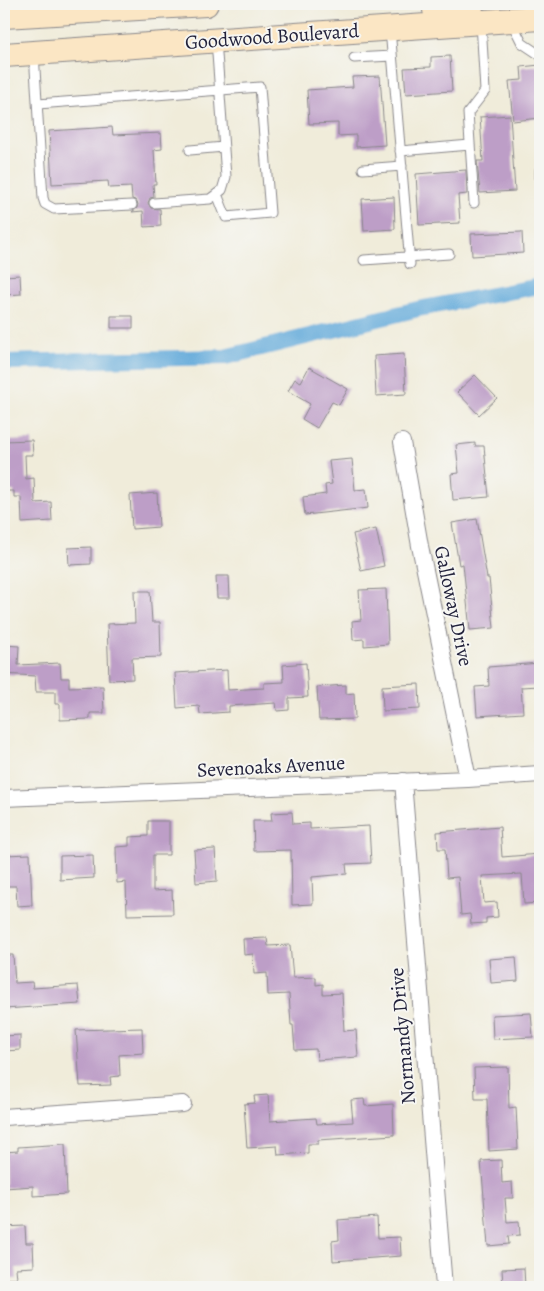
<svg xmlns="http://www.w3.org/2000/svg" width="544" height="1291" viewBox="0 0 544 1291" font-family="Alegreya,serif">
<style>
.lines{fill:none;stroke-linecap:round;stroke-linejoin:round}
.canal{stroke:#63aada;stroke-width:16}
.building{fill:#bd9ec7}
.lane-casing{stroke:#89878a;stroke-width:11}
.street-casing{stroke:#89878a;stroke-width:18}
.secondary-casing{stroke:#89878a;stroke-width:26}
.lane{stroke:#fff;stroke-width:9}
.street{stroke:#fff;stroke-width:16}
.secondary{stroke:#fbe6c4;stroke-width:24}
.labels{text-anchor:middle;stroke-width:4;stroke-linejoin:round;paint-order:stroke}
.street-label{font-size:20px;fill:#22223b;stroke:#f6f6f2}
</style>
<rect width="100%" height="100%" fill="#f6f6f2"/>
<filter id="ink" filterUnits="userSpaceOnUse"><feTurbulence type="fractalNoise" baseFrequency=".02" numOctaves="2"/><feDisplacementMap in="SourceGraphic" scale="10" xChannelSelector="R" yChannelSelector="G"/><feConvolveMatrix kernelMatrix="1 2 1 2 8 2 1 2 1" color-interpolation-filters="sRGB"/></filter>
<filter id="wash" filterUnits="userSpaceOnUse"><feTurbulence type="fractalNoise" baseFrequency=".0096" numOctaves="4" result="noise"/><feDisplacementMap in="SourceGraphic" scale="20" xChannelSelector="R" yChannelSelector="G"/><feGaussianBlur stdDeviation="1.12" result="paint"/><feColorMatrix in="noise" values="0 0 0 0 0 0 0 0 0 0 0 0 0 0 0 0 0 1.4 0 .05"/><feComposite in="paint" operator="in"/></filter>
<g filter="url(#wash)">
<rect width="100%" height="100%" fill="#f0ecda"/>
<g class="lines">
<path class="canal" d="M4 362 225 357 418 309 540 286"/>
</g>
<g id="blocks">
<path class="building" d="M450 56 452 91 406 94 404 68 431 67V57Z
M540 65V118L513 121 509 81 522 80 521 67Z
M380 76 385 145 356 147V135L338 136V123L309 124 307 90 353 87 352 77Z
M510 115 515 191 480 193 477 161H483L480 117Z
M112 127 113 135 161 133 162 149 154 150 156 184H153L154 197 150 198 148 203 151 208 160 209 161 226 144 227 143 211 132 212 137 208 138 204 135 200 132 199 131 187 109 188 108 181 52 184 49 131Z
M466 170 467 194 458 195 460 223 419 225 416 174Z
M394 197 395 229 364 231 362 199Z
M522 232 523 253 472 256 471 234Z
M20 275 21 294 4 295V276Z
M111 316H133V328H111Z
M404 354 406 394 376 396 374 356Z
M309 367 348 389 339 405 332 402 317 428 302 419 310 404 288 391 295 379 301 382Z
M475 375 497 398 479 415 457 392Z
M32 440 33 455H25L26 479 34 478 35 503 51 502 52 521 22 523 21 497H14V491H4V441Z
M475 443V446H484L489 497 453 500 451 474 459 473 456 445Z
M352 459 355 490 366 489 368 508 305 515 303 497 326 494 325 485 332 484 329 461Z
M157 493 159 527 132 529 130 495Z
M477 519 487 578H489L494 628 470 630 463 564 459 565 452 523Z
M376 529 384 566 361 571 353 534Z
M91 547V564L69 565 68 548Z
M216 576H229L230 598H217Z
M386 589 388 644 364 646V639L353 640 352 621 361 620 359 590Z
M134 591H150L152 622H160L161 657 132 658 133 679 109 680 107 624 135 623Z
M4 645 19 646 18 665 60 663 61 678H69V687L103 686 104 713H90V719L60 720V704H55V692H36L35 676 4 674Z
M306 663 308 697 289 698V710L277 711 276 703 229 706V712L200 714 199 706 177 708 175 673 227 670 228 690 264 688V683L284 682 283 665Z
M540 663V686L521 687 523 713 477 716 475 687 489 686 488 667Z
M419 684 420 709 383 711 382 686Z
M346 685V694L354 693 355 719 319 720 317 687Z
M292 812 293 824 310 823V829L369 826 371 863 346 864 347 874 312 877 313 904 292 905 291 850 254 851 253 821H272L271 813Z
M148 821H169V855H153V891L172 890 173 914 127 915 126 882 117 883 116 847 129 846V837L148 836Z
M500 827 502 857 540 854V903L524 904 522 874 482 876 484 903 497 902 498 917 486 918V923L471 924 470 914 461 915 458 877 447 878 445 849H438L437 832Z
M215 849 217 881 196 883 194 850Z
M30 854 32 905 17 906 16 886H4V855Z
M93 855 94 878 60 880V856Z
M267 938 268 946 290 945 293 978 316 977V985L323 984V994L342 993 344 1031 356 1030 358 1057 317 1060 316 1049 295 1050 293 1025H291L289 994 268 995 267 973 254 974 253 954 244 955 243 939Z
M4 955H13L15 983 32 982 33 988 78 985 80 1004 4 1009Z
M516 957 518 981 491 983 489 959Z
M531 1013 533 1037 493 1039 492 1015Z
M142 1028 143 1053 119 1055 120 1076 110 1077 111 1085 80 1086 76 1030Z
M20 1035V1050L4 1051V1036Z
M508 1067 509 1108 516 1107 518 1149 489 1151 487 1099H475L474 1068Z
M268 1095 270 1121 316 1118 317 1124 353 1122 351 1100 364 1099 365 1106 393 1104 394 1135 318 1140V1144H308V1153L278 1155 277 1146 247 1148 244 1104 255 1103 254 1096Z
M65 1144 67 1194 33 1196V1186L5 1188 4 1152 18 1151V1147Z
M501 1160 502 1183 512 1182 513 1198H505L507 1222 519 1221 520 1235 508 1236 509 1244 488 1246 481 1161Z
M377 1217 378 1238 400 1237 401 1256 333 1261 332 1241 339 1240 338 1220Z
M25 1226 26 1243H33L34 1267 16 1268 17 1279H4V1227Z
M524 1268 525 1287H503L502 1269Z"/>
</g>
</g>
<g filter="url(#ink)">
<use href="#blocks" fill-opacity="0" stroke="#89878a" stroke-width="1"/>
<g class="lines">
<g class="lane-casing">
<path id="lane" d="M512 23 522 43 540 55
M390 29 410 264
M34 53 43 198 45 204 54 209 132 205
M354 58 392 56
M38 104 260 87 270 213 226 217 217 194
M190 150 224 147
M400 151 470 145
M363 169 402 166
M540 170V181
M154 203 210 199 222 190 226 177 216 40
M474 203 468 113 485 91 481 22
M364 260 449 254"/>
</g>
<g class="street-casing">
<path id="street" d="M402 442 420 546 468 779
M403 781 444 1287
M4 798 468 779 540 774
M4 1117 183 1104"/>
</g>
<g class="secondary-casing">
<path id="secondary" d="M435 10 471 6 472 4
M4 16 206 4
M4 55 540 18"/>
</g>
<use href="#lane" class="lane"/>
<use href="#street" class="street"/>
<use href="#secondary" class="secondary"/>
</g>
</g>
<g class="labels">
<g class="street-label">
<text transform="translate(272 36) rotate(-4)" y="7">Goodwood Boulevard</text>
<text transform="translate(454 606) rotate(78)" y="7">Galloway Drive</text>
<text transform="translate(271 766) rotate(-3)" y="7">Sevenoaks Avenue</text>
<text transform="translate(402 1036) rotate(-95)" y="7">Normandy Drive</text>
</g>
</g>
<rect width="544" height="1291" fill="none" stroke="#f6f6f2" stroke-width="20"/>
</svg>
